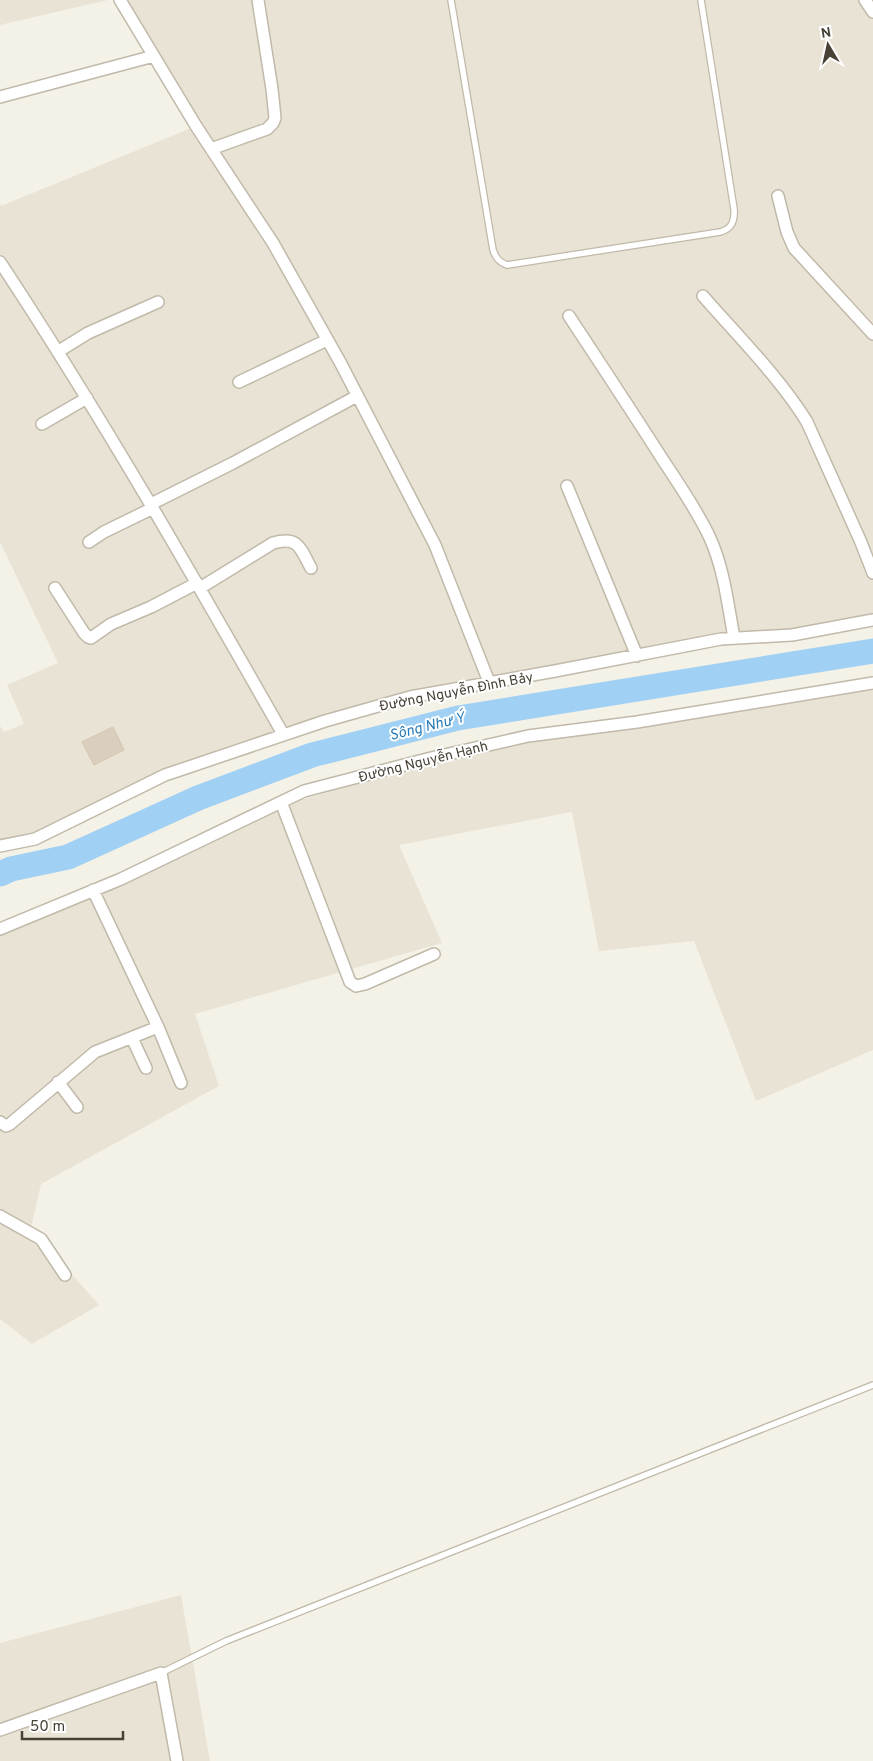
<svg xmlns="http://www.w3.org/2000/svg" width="873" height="1761" viewBox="0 0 873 1761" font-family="Overpass,sans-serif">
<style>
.residential{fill:#e9e3d5}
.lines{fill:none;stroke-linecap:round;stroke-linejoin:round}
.river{stroke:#a0d1f4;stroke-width:25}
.building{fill:#dacfbf;stroke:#d2c5af}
.service-casing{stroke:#c1b9a9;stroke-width:8}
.minor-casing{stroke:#c1b9a9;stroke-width:14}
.service{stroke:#fff;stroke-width:5.5}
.minor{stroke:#fff;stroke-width:11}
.labels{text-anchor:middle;stroke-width:4;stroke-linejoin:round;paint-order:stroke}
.street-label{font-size:14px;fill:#484136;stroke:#fff}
.water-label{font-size:15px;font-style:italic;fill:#287bba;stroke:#fff}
</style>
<rect width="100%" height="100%" fill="#f4f1e7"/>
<path class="residential" d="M0 0H108L0 25Z
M120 0H873V620L721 639 410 697 249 745 70 822 0 846V726L4 732 24 724 7 685 58 663 0 542V204L1 206 196 126Z
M873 686V1050L756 1101 694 941 599 951 572 812 399 845 442 943 195 1014 219 1086 41 1184 31 1228 99 1305 32 1344 0 1319V933L97 896 287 804 479 749 647 714Z
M181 1595 210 1761H0V1643Z"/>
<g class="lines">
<path class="river" d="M0 874 11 869 68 857 198 798 312 755 458 718 873 651"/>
</g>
<path class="building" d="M113 727 124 750 94 765 82 742Z"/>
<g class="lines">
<g class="service-casing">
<path id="service" d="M451 0 493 250C496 258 499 262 507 265L720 232C732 229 735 221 734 209L701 0
M161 1673 226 1641 873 1385"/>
</g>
<g class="minor-casing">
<path id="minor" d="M120 0 196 126 273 243 340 362 435 545 489 682
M865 0 873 12
M0 97 154 56
M211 149 267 129 273 123 275 118 272 89 258 0
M778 196 787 232 794 248 873 334
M0 262C101 415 192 574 283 734
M703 296C737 335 780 378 807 422L860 540 873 573
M569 316C600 363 631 410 661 457 678 483 697 510 710 538 724 569 728 605 734 638
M59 351 88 333 158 302
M239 382 327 340
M42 424 87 398
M567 486 637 656
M151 504 233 463 357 396
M89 542 104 532 153 508
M55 588 84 633 88 637 91 638 111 624 151 607 197 583
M200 588 273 543C299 536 300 548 311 568
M281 802 350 982 356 986 365 984 434 954
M0 846 35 839 165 775 325 721 410 697 555 671 721 639 792 635 873 620
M0 929 121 879 304 791 431 758 528 736 637 722 873 683
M158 1027 181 1083
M132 1038 146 1068
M58 1082 77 1107
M0 1122 6 1126 10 1124 95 1052 158 1027 93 890
M0 1216 41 1239 65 1275
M0 1730 161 1673 177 1761"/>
</g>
<use href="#service" class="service"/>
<use href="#minor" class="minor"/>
</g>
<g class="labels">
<g class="street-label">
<text transform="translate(456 691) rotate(-11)" y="5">Đường Nguyễn Đình Bảy</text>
<text transform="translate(423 761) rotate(-14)" y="5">Đường Nguyễn Hạnh</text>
</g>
<g class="water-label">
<text transform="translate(427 726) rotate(-14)" y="5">Sông Như Ý</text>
</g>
</g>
<g transform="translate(828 45) rotate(351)" stroke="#ffffff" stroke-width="4" paint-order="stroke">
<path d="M0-4L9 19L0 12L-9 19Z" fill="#484136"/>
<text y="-8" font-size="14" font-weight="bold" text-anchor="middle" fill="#484136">N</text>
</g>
<path d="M22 1731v8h101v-8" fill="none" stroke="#484136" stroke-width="2.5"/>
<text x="30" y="1731" font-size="15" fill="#484136" stroke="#ffffff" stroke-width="4" paint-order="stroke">50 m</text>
</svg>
